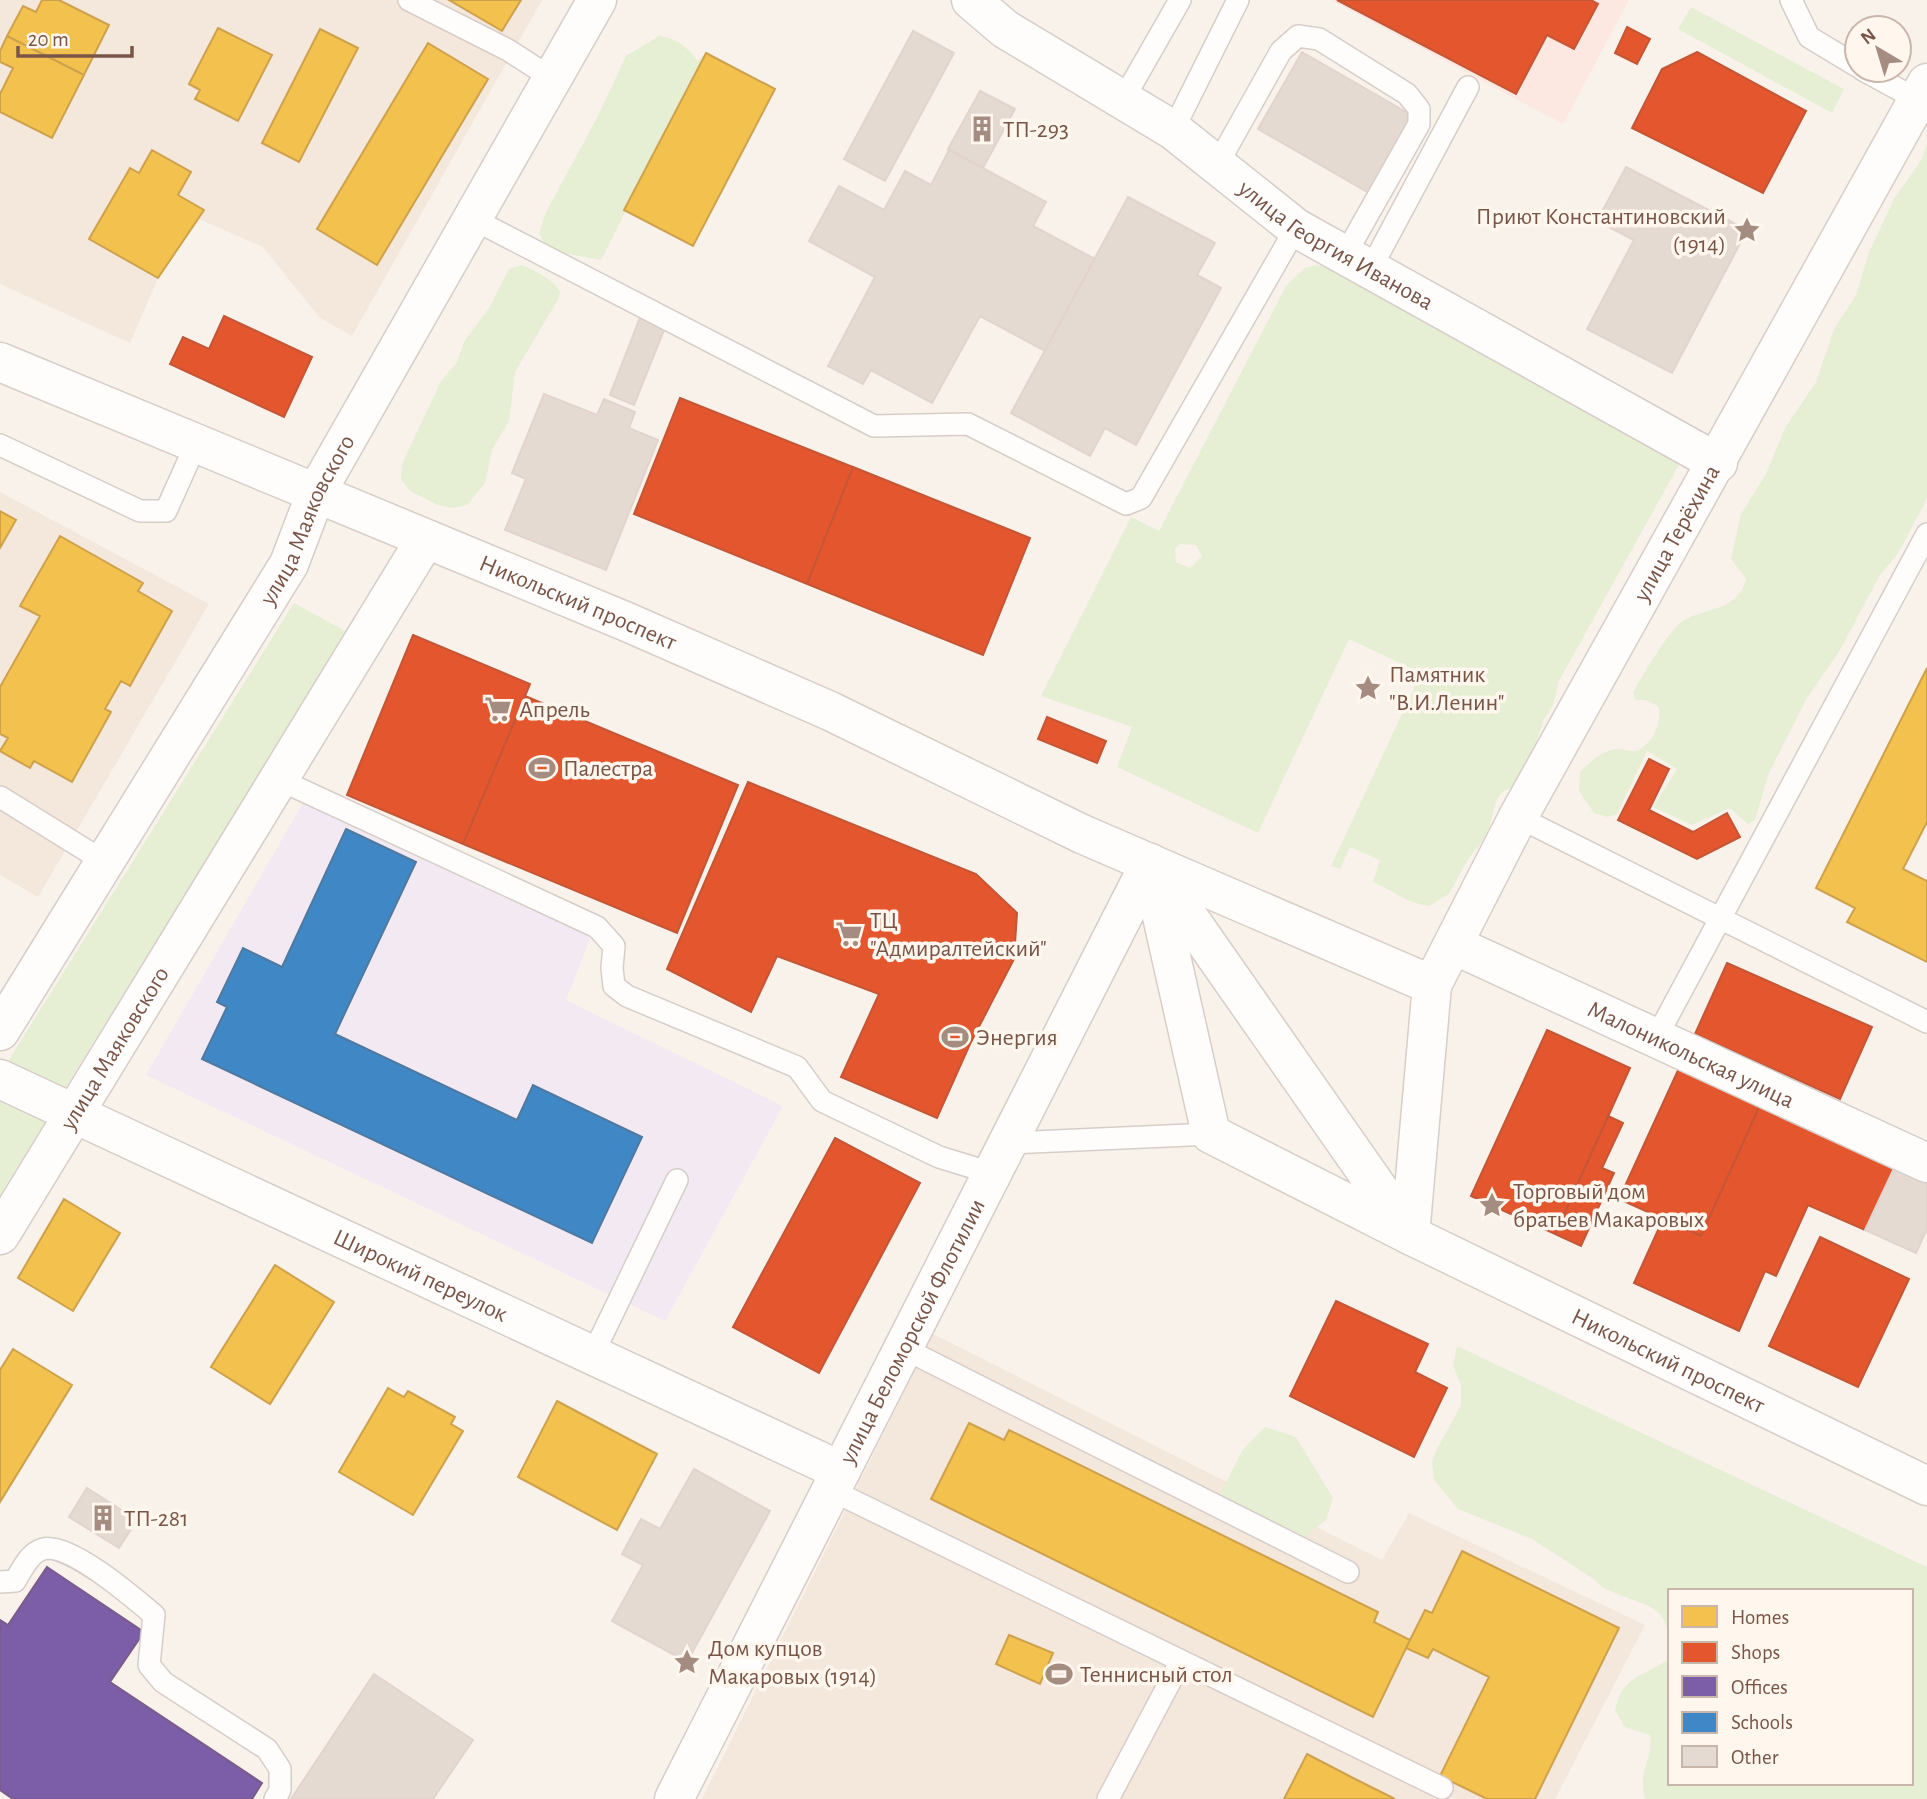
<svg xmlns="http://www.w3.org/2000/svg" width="1927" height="1799" viewBox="0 0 1927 1799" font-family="'Alegreya Sans',sans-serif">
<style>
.residential{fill:#f4e7db}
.commercial{fill:#fce8e1}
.education{fill:#f3e9f3}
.green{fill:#e6efd4;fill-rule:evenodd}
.homes{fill:#f2c14e;stroke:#cea14c;stroke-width:2}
.shops{fill:#e4572e;stroke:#c45636;stroke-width:2}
.offices{fill:#7b5ea7;stroke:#7a5b8a;stroke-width:2}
.schools{fill:#3f88c5;stroke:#5079a0;stroke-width:2}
.building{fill:#e5dad2;stroke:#e2d4cd;stroke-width:2}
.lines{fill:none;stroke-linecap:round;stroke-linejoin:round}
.lane-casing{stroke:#d7cdc8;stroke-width:24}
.street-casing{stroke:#d7cdc8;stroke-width:41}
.secondary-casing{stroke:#d8cdc7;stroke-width:41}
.lane{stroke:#fefdfc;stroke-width:21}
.street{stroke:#fefdfc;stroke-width:38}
.secondary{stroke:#fefdfc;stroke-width:38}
.labels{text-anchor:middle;stroke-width:7;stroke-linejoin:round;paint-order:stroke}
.poi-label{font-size:24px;fill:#795548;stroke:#fff6ed;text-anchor:start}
.street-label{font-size:24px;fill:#795548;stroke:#fff6ed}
</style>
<rect width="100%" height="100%" fill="#f8f2eb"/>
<path class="residential" d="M0 0H542L352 336 320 318 263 247 199 219 158 278 130 343 0 284Z
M0 492 209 604 38 897 0 875Z
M933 1334 1382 1560 1409 1513 1645 1625 1555 1799H702Z"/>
<path class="commercial" d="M1331 0H1629L1563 124Z"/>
<path class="education" d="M303 803 591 936 566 1000 783 1106 665 1321 146 1075Z"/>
<path class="green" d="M1691 7 1844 89 1832 113 1678 29Z
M659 36C674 37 690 48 697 61L706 53 601 260 553 251 547 247 539 234 546 212 598 116 626 56Z
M1927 144V497L1924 505 1897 555 1880 575 1840 650 1807 698 1769 773 1755 820 1748 824 1730 808 1692 825 1653 807 1677 769 1647 751 1617 814 1608 817 1594 813 1579 791 1580 772C1590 762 1604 749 1618 749 1623 749 1630 752 1635 751 1651 748 1664 719 1658 706L1645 700H1636L1633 693C1641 677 1664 640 1676 627 1695 606 1737 616 1746 579L1731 559 1741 514 1766 474 1785 428 1816 382 1834 329 1856 295 1869 252 1894 199 1922 159Z
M522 265C537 272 550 277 560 291L559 298 515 372 509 421 492 450 485 483 467 505 453 508 438 505 410 491 401 479 402 464 441 381 457 362 465 340 489 308 509 269Z
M1316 265 1328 267 1680 463 1559 681 1553 705 1544 719 1530 761 1515 785 1502 792 1496 801 1487 836 1468 859 1449 894 1429 906C1403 902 1395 891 1373 882L1380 860 1350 847 1340 869 1331 866 1421 673 1349 639 1258 833 1117 767 1132 727 1041 696 1131 517 1159 531 1286 286 1305 268ZM1180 544 1196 545 1202 556 1190 568 1176 562 1175 549Z
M294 603 347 632 64 1090 7 1063Z
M0 1096 47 1119 0 1195Z
M1457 1346 1927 1567V1799H1645C1637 1767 1654 1761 1650 1735L1625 1727 1615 1710C1623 1673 1644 1678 1668 1659L1670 1649V1783H1911V1591H1670V1648C1668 1602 1647 1608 1613 1592 1605 1588 1601 1588 1595 1580L1532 1539 1458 1509 1434 1480 1432 1462 1436 1451 1461 1405V1385L1453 1366Z
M1265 1427 1296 1437 1333 1498 1326 1520 1303 1538 1220 1495 1242 1451Z"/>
<path class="homes" d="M42 0H59L109 25 84 75 7 36 23 6 36 12Z
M449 0H521L502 31Z
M218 28 272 55 238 121 195 99 200 90 189 84Z
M320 29 358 48 299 162 262 143Z
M7 36 84 75 52 138 0 112V94L13 68 0 62V51Z
M428 43 488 79 377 265 317 229Z
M706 53 775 89 693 246 624 210Z
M152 150 191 172 178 195 204 210 158 278 89 239 130 168 139 173Z
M0 511 16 520 0 548Z
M60 536 143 583 138 591 172 611 130 686 121 681 105 709 111 712 72 782 34 761 30 768 0 751 8 738 0 734V687L40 616 20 606Z
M1927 668V822L1903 869 1927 881V962L1847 922 1855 908 1816 888Z
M64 1199 120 1233 73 1311 18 1278Z
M275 1265 334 1302 270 1404 211 1367Z
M13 1349 72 1385 0 1502V1370Z
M388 1388 404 1397 408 1391 455 1417 451 1424 463 1431 413 1515 339 1472Z
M557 1401 657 1454 617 1530 518 1477Z
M969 1423 1004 1440 1009 1430 1378 1612 1374 1622 1410 1640 1373 1717 931 1499Z
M1462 1551 1619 1628 1535 1799H1487L1440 1776 1489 1677 1433 1649 1428 1658 1406 1648 1425 1610 1432 1613Z
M1009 1635 1053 1653 1040 1684 996 1664Z
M1307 1754 1355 1779 1395 1799H1284Z"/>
<path class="shops" d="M1337 0H1591L1598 4 1574 49 1547 35 1516 94Z
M1627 27 1650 39 1637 64 1615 53Z
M1697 52 1806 111 1763 193 1632 128 1662 69Z
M224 316 312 357 284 417 170 364 183 337 209 349Z
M680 398 853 467 807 584 634 514Z
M853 467 1030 538 983 655 807 584Z
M413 635 530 684 463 844 347 795Z
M525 696 738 785 677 933 463 844Z
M1047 717 1106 741 1097 763 1038 739Z
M1649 759 1669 769 1649 810 1693 832 1727 813 1740 837 1697 859 1618 820Z
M748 782 976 874 1017 913 1014 959 970 1044 937 1118 841 1077 879 994 777 956 751 1012 667 969Z
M1727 963 1872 1027 1840 1099 1695 1034Z
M1547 1030 1630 1068 1555 1234 1471 1196Z
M1679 1068 1760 1105 1701 1236 1619 1199Z
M1760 1105 1895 1166 1865 1230 1808 1205 1776 1276 1765 1271 1739 1331 1634 1283 1663 1219 1701 1236Z
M1608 1116 1623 1123 1602 1168 1614 1173 1581 1246 1555 1234Z
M835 1138 920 1183 819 1373 733 1327Z
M1820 1237 1909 1279 1858 1387 1769 1346Z
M1336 1301 1428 1344 1415 1372 1447 1388 1414 1457 1290 1396Z"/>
<path class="offices" d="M47 1567 144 1632 110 1682 262 1783 252 1799H13L0 1790V1620L8 1625Z"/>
<path class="schools" d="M346 829 416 862 335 1034 517 1120 533 1085 642 1137 592 1243 202 1059 227 1007 217 1002 243 948 282 967Z"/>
<path class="building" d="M913 31 954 53 885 181 844 159Z
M1302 52 1413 116 1369 193 1258 129Z
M980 91 1015 109 983 168 948 149Z
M949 150 1046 202 1033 226 1095 259 1045 351 980 316 932 403 871 370 863 384 828 366 875 277 809 241 839 186 884 210 905 171 931 185Z
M1626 167 1747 230 1672 373 1587 329 1634 240 1597 221Z
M1128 197 1215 243 1197 275 1221 288 1136 445 1105 428 1090 456 1011 413Z
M641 315 666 325 634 405 610 395Z
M544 394 597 415 604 399 635 412 629 428 658 440 606 570 505 530 526 479 512 473Z
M1895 1166 1927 1180V1229L1916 1253 1865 1230Z
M694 1469 770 1511 687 1662 612 1621 643 1565 622 1554 641 1519 660 1529Z
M87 1488 137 1520 119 1548 69 1517Z
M374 1674 473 1740 433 1799H291Z"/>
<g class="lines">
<g class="lane-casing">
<path id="lane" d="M409 0 508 50 553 79
M1791 0 1809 37 1857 66
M1863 70 1918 100
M1124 98 1180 0
M1173 130 1238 0
M1217 165 1281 51 1298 36 1319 39 1407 94 1419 109V124L1345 255
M471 218 874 426 968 424 1126 504 1141 498 1296 228
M1370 270 1468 87
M0 445 140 511H166L196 444
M278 779 597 927 614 946 612 968 614 986 627 996 797 1067 822 1101 939 1157 991 1173
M0 797 105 862
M1518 817 1927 1022
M1656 1038 1927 534
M1008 1143 1211 1134
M903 1348 1348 1572
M593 1354 677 1180
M831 1490 1442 1788
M0 1582 15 1581C22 1570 29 1553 43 1549 69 1542 134 1598 154 1615L149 1665 163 1682 267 1749 280 1769V1790L275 1799
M1108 1799 1181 1661"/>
</g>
<g class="street-casing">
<g id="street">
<path id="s1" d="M971 0 1005 29 1173 130 1296 228 1718 463"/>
<path id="s2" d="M1454 945 1927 1163"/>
<path id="s3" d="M0 1031 289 564 316 493 597 0"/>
<path id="s4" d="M0 1079 841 1471"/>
<path id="s5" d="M0 1235 425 540"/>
<path id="s6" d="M674 1799 1150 863"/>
</g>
</g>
<g class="secondary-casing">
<g id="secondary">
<path id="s7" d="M0 362 627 622 830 711 1082 834 1432 985 1410 1235"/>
<path id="s8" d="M1150 863 1211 1134 1410 1235 1927 1486"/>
<path d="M1161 878 1407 1230"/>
<path id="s9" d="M1432 985 1518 817 1927 83"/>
</g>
</g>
<use href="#lane" class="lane"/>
<use href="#street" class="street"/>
<use href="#secondary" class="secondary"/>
</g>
<defs>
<g id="building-bare" transform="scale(2.1)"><path d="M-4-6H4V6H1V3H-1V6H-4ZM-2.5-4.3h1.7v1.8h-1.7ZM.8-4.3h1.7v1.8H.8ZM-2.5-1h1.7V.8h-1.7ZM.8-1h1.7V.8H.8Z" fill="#a58c81" stroke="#fff6ed" stroke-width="2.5" paint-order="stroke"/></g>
<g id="sight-bare" transform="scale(2.1)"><path d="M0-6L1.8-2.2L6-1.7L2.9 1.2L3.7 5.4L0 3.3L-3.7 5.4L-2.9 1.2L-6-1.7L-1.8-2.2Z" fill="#a58c81" stroke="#fff6ed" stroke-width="2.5" paint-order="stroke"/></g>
<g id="supermarket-bare" transform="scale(2.1)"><path d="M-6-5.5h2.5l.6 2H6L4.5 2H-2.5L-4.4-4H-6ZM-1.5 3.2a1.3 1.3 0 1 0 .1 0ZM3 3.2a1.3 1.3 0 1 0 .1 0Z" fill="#a58c81" stroke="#fff6ed" stroke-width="2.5" paint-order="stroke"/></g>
<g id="stadium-bare" transform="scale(2.1)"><path d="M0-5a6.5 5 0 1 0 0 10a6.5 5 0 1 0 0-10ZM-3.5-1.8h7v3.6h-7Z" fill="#a58c81" stroke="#fff6ed" stroke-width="2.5" paint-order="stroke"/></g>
</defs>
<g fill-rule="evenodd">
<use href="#building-bare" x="982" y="129"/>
<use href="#sight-bare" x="1747" y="230"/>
<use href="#sight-bare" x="1368" y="688"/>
<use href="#supermarket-bare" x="498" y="709"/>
<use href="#stadium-bare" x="542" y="768"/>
<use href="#supermarket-bare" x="849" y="934"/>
<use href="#stadium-bare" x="955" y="1037"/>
<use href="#sight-bare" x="1492" y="1205"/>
<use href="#building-bare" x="103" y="1518"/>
<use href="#sight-bare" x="687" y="1662"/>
<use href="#stadium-bare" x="1059" y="1674"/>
</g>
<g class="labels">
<g class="poi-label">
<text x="1003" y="137">ТП-293</text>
<text x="1726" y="224" text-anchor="end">Приют Константиновский<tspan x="1726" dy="28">(1914)</tspan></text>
<text x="1389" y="682">Памятник<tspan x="1389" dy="28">"В.И.Ленин"</tspan></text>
<text x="519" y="717">Апрель</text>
<text x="563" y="776">Палестра</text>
<text x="870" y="928">ТЦ<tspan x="870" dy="28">"Адмиралтейский"</tspan></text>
<text x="976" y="1045">Энергия</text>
<text x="1513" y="1199">Торговый дом<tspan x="1513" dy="28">братьев Макаровых</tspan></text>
<text x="124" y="1526">ТП-281</text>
<text x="708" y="1656">Дом купцов<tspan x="708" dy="28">Макаровых (1914)</tspan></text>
<text x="1080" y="1682">Теннисный стол</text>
</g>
<g class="street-label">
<text dy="8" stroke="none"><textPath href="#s1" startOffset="441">улица Георгия Иванова</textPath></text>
<text dy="8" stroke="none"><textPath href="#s3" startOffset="597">улица Маяковского</textPath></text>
<text dy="8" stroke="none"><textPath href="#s9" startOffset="514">улица Терёхина</textPath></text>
<text dy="8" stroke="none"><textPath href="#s7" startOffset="626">Никольский проспект</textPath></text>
<text dy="8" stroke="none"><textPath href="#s5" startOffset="219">улица Маяковского</textPath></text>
<text dy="8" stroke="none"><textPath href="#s2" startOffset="261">Малоникольская улица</textPath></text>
<text dy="8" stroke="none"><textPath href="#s4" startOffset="464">Широкий переулок</textPath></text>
<text dy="8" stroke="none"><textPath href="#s6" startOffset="525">улица Беломорской Флотилии</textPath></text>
<text dy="8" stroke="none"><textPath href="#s8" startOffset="788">Никольский проспект</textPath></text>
</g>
</g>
<rect x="1668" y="1589" width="245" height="196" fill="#fff6ed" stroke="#c9b6ab" stroke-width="2"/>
<rect x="1682" y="1606" width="35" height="21" fill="#f2c14e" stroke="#c9b6ab" stroke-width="2"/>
<text x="1731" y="1624" font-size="21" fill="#795548">Homes</text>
<rect x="1682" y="1642" width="35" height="21" fill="#e4572e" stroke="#c9b6ab" stroke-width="2"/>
<text x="1731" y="1659" font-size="21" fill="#795548">Shops</text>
<rect x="1682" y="1676" width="35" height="21" fill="#7b5ea7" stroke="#c9b6ab" stroke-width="2"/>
<text x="1731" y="1694" font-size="21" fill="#795548">Offices</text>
<rect x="1682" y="1712" width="35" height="21" fill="#3f88c5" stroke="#c9b6ab" stroke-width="2"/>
<text x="1731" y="1729" font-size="21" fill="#795548">Schools</text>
<rect x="1682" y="1746" width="35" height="21" fill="#e5dad2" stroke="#c9b6ab" stroke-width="2"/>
<text x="1731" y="1764" font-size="21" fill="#795548">Other</text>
<g transform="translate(1878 49) rotate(322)"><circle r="33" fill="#fff6ed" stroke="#c9b6ab" stroke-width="2"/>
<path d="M0-5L12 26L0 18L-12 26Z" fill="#a58c81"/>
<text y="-10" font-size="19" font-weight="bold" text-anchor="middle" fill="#795548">N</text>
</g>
<path d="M18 46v10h114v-10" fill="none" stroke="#795548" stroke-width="3.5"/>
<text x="28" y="46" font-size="21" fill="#795548" stroke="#fff6ed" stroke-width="5" paint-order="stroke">20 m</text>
</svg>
